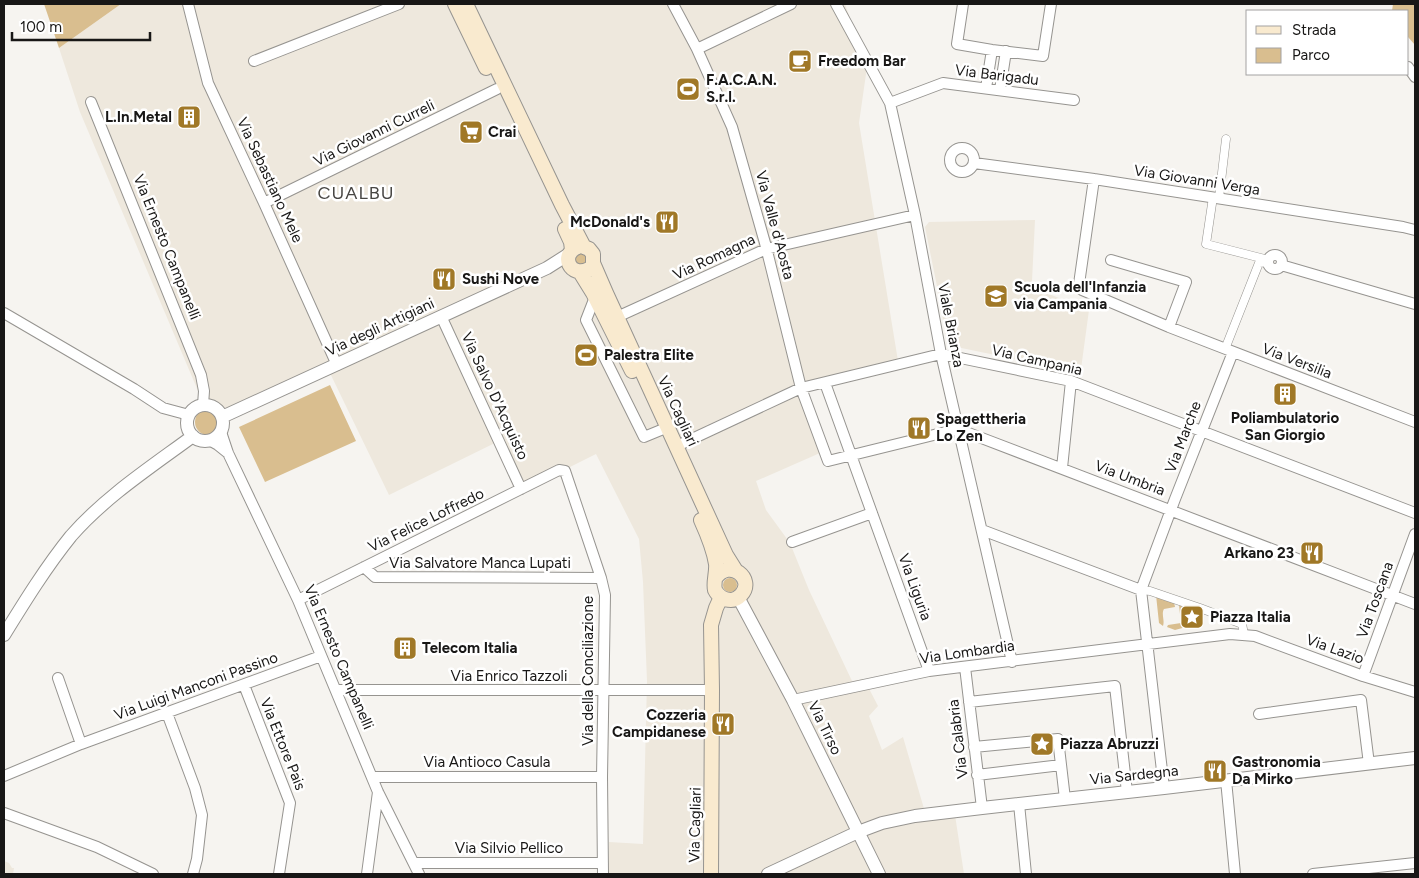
<svg xmlns="http://www.w3.org/2000/svg" width="1419" height="878" viewBox="0 0 1419 878" font-family="Figtree,sans-serif">
<style>
.built{fill:#eee8dd}
.green{fill:#d9be8f}
.lines{fill:none;stroke-linecap:round;stroke-linejoin:round}
.pedestrian-casing{stroke:#969490;stroke-width:9}
.minor-casing{stroke:#969490;stroke-width:12}
.tertiary-casing{stroke:#969490;stroke-width:14}
.secondary-casing{stroke:#969490;stroke-width:16}
.pedestrian{stroke:#fff;stroke-width:8}
.minor{stroke:#fff;stroke-width:10}
.tertiary{stroke:#fff;stroke-width:12}
.secondary{stroke:#f9eacf;stroke-width:14}
.labels{text-anchor:middle;stroke-width:5;stroke-linejoin:round;paint-order:stroke}
.poi-label{font-size:15px;font-weight:bold;fill:#181716;stroke:#fff;text-anchor:start}
.street-label{font-size:15px;fill:#181716;stroke:#fff}
.quarter-label{font-size:18px;letter-spacing:1px;fill:#484643;stroke:#fff}
</style>
<rect width="100%" height="100%" fill="#f6f4f0"/>
<path class="built" d="M121 4H845L867 67 859 123 899 367 802 388 820 453 756 481 766 510 790 543 809 590 852 681 864 679 878 706 869 716 882 750 903 737 925 812 955 815 964 874H609V842L643 844 647 681 643 582 639 539 596 454 522 491 499 441 389 495 328 369 212 424 80 112 59 48Z
M1035 220 1032 281 1034 286 1039 290 1089 310 1081 369 1078 372 947 345 940 301 925 227 929 222Z
M4 861 9 863 12 868H14L13 874H4Z"/>
<path class="green" d="M44 4H121L59 48Z
M1393 4H1415V45L1408 37V11H1392Z
M583 250 590 262 576 267 573 255Z
M330 385 356 441 265 482 239 427Z
M195 422a13 13 0 1 1 26 0a13 13 0 1 1-26 0Z
M723 585a7 7 0 1 1 14 0a7 7 0 1 1-14 0Z
M1156 595 1174 602 1175 607 1164 609C1161 614 1165 620 1163 626L1159 623Z
M1179 605 1192 610 1186 627 1175 630 1167 627 1168 625 1181 623Z"/>
<g class="lines">
<g class="pedestrian-casing">
<path id="pedestrian" d="M1213 197 1206 244 1269 260
M1219 198 1226 139
M1225 349 1259 263 1269 262
M1141 590 1150 591 1200 608 1242 624 1244 634"/>
</g>
<g class="minor-casing">
<path id="minor" d="M188 4 208 83 264 203 337 365
M673 4 697 49 732 127 765 243 801 388 828 461 958 429 1415 604
M836 4 890 103 915 215 941 354 1012 662
M963 4 957 44 992 50 1043 56 1051 4
M697 49 791 4
M254 61 399 4
M1408 67 1415 77
M986 88 992 50
M1000 90 1006 51
M91 102 201 375 204 391 203 405
M890 103 943 83 1074 100
M950 160a12 12 0 1 1 24 0a12 12 0 1 1-24 0Z
M974 163 1094 179 1403 227 1415 230
M1094 179 1079 284 1082 290 1169 327 1415 422
M264 203 497 89
M1268 262a7 7 0 1 1 14 0a7 7 0 1 1-14 0Z
M1111 260 1186 282 1169 327
M1281 265 1415 304
M595 297 586 320 644 437 661 430
M4 313 134 389 163 408 189 415
M441 316 521 489
M617 317 766 249 915 215
M825 383 929 671
M221 432 228 453 298 600 378 792 419 874
M209 440 218 445 228 453
M677 446 801 388 941 354 1071 381 1415 513
M1062 468 1071 381
M982 530 1141 590
M792 542 872 513
M364 567 375 577 601 578
M298 600 559 470 565 471 601 578 605 595 602 777 603 874
M965 667 982 808
M1363 676 1415 534
M58 678 81 744
M244 685 290 803 279 874
M336 690H712
M793 700 929 671 1230 634 1255 636 1363 676 1415 692
M969 702 1115 686 1127 792
M167 713 195 788 202 815 197 859 193 874
M1259 714 1361 700 1369 764
M974 747 1058 739 1065 799
M977 775 1061 765
M4 776 81 744 321 656
M372 777H602
M1226 780 1235 874
M1164 788 1141 590 1175 499 1233 352
M1019 804 1026 874
M4 813 97 847 153 874
M414 863H603
M367 874 378 792
M1313 874 1415 863"/>
</g>
<g class="tertiary-casing">
<path id="tertiary" d="M187 423a18 18 0 1 1 36 0a18 18 0 1 1-36 0Z
M222 417 547 268 569 254
M738 597 793 700 879 874
M4 635C25 601 46 567 71 536 105 497 151 467 193 436
M768 874 858 832 882 823 915 816 982 808 1164 788 1415 758"/>
</g>
<g class="secondary-casing">
<path id="secondary" d="M455 4 486 68
M466 4 562 205 584 247 589 249 593 254V263L606 293 726 555 736 571
M565 229 571 242 572 250
M578 247C559 254 570 279 589 269
M580 272 593 293 632 371
M701 520C706 531 714 551 716 564 717 572 713 583 715 590 718 596 724 600 731 600 735 600 738 598 741 595 756 579 729 557 715 579
M711 874 712 690 711 625 716 608 721 597"/>
</g>
<use href="#pedestrian" class="pedestrian"/>
<use href="#minor" class="minor"/>
<use href="#tertiary" class="tertiary"/>
<use href="#secondary" class="secondary"/>
</g>
<defs>
<g id="cafe-square" transform="scale(1.25)"><rect x="-9" y="-9" width="18" height="18" rx="4" fill="#a07827" stroke="#fff"/><path d="M-5.5-4.5H6V0H3Q3 3.5 0 3.5H-2.5Q-5.5 3.5-5.5 0ZM3-3.2v2h1.7v-2ZM-6 4.5H4V6H-6Z" fill="#fff"/></g>
<g id="stadium-square" transform="scale(1.25)"><rect x="-9" y="-9" width="18" height="18" rx="4" fill="#a07827" stroke="#fff"/><path d="M0-5a6.5 5 0 1 0 0 10a6.5 5 0 1 0 0-10ZM-3.5-1.8h7v3.6h-7Z" fill="#fff"/></g>
<g id="building-square" transform="scale(1.25)"><rect x="-9" y="-9" width="18" height="18" rx="4" fill="#a07827" stroke="#fff"/><path d="M-4-6H4V6H1V3H-1V6H-4ZM-2.5-4.3h1.7v1.8h-1.7ZM.8-4.3h1.7v1.8H.8ZM-2.5-1h1.7V.8h-1.7ZM.8-1h1.7V.8H.8Z" fill="#fff"/></g>
<g id="supermarket-square" transform="scale(1.25)"><rect x="-9" y="-9" width="18" height="18" rx="4" fill="#a07827" stroke="#fff"/><path d="M-6-5.5h2.5l.6 2H6L4.5 2H-2.5L-4.4-4H-6ZM-1.5 3.2a1.3 1.3 0 1 0 .1 0ZM3 3.2a1.3 1.3 0 1 0 .1 0Z" fill="#fff"/></g>
<g id="restaurant-square" transform="scale(1.25)"><rect x="-9" y="-9" width="18" height="18" rx="4" fill="#a07827" stroke="#fff"/><path d="M-5-6h1v4h1v-4h1v4h1v-4h1v5L-1.5 .5V6h-2V.5L-5-1ZM5-6V6H3V1.5H1.5Q1.5-4 5-6Z" fill="#fff"/></g>
<g id="school-square" transform="scale(1.25)"><rect x="-9" y="-9" width="18" height="18" rx="4" fill="#a07827" stroke="#fff"/><path d="M0-5L7-2L0 1L-7-2ZM-4 1L0 2.5L4 1V4Q0 6-4 4Z" fill="#fff"/></g>
<g id="sight-square" transform="scale(1.25)"><rect x="-9" y="-9" width="18" height="18" rx="4" fill="#a07827" stroke="#fff"/><path d="M0-6L1.8-2.2L6-1.7L2.9 1.2L3.7 5.4L0 3.3L-3.7 5.4L-2.9 1.2L-6-1.7L-1.8-2.2Z" fill="#fff"/></g>
</defs>
<g fill-rule="evenodd">
<use href="#cafe-square" x="800" y="61"/>
<use href="#stadium-square" x="688" y="89"/>
<use href="#building-square" x="189" y="117"/>
<use href="#supermarket-square" x="471" y="132"/>
<use href="#restaurant-square" x="667" y="222"/>
<use href="#restaurant-square" x="444" y="279"/>
<use href="#school-square" x="996" y="296"/>
<use href="#stadium-square" x="586" y="355"/>
<use href="#building-square" x="1285" y="394"/>
<use href="#restaurant-square" x="919" y="428"/>
<use href="#restaurant-square" x="1312" y="553"/>
<use href="#sight-square" x="1192" y="617"/>
<use href="#building-square" x="405" y="648"/>
<use href="#restaurant-square" x="723" y="724"/>
<use href="#sight-square" x="1042" y="744"/>
<use href="#restaurant-square" x="1215" y="771"/>
</g>
<g class="labels">
<g class="poi-label">
<text x="818" y="66">Freedom Bar</text>
<text x="706" y="85">F.A.C.A.N.<tspan x="706" dy="17">S.r.l.</tspan></text>
<text x="172" y="122" text-anchor="end">L.In.Metal</text>
<text x="488" y="137">Crai</text>
<text x="650" y="227" text-anchor="end">McDonald's</text>
<text x="462" y="284">Sushi Nove</text>
<text x="1014" y="292">Scuola dell'Infanzia<tspan x="1014" dy="17">via Campania</tspan></text>
<text x="604" y="360">Palestra Elite</text>
<text x="1285" y="423" text-anchor="middle">Poliambulatorio<tspan x="1285" dy="17">San Giorgio</tspan></text>
<text x="936" y="424">Spagettheria<tspan x="936" dy="17">Lo Zen</tspan></text>
<text x="1294" y="558" text-anchor="end">Arkano 23</text>
<text x="1210" y="622">Piazza Italia</text>
<text x="422" y="653">Telecom Italia</text>
<text x="706" y="720" text-anchor="end">Cozzeria<tspan x="706" dy="17">Campidanese</tspan></text>
<text x="1060" y="749">Piazza Abruzzi</text>
<text x="1232" y="767">Gastronomia<tspan x="1232" dy="17">Da Mirko</tspan></text>
</g>
<g class="street-label">
<text transform="translate(997 75) rotate(7)" y="5">Via Barigadu</text>
<text transform="translate(374 133) rotate(-26)" y="5">Via Giovanni Curreli</text>
<text transform="translate(270 180) rotate(65)" y="5">Via Sebastiano Mele</text>
<text transform="translate(1197 180) rotate(9)" y="5">Via Giovanni Verga</text>
<text transform="translate(775 225) rotate(75)" y="5">Via Valle d'Aosta</text>
<text transform="translate(167 247) rotate(68)" y="5">Via Ernesto Campanelli</text>
<text transform="translate(714 257) rotate(-25)" y="5">Via Romagna</text>
<text transform="translate(951 325) rotate(79)" y="5">Viale Brianza</text>
<text transform="translate(380 327) rotate(-25)" y="5">Via degli Artigiani</text>
<text transform="translate(1037 360) rotate(13)" y="5">Via Campania</text>
<text transform="translate(1297 361) rotate(21)" y="5">Via Versilia</text>
<text transform="translate(495 396) rotate(65)" y="5">Via Salvo D'Acquisto</text>
<text transform="translate(678 411) rotate(65)" y="5">Via Cagliari</text>
<text transform="translate(1183 437) rotate(-69)" y="5">Via Marche</text>
<text transform="translate(1130 478) rotate(21)" y="5">Via Umbria</text>
<text transform="translate(426 520) rotate(-26)" y="5">Via Felice Loffredo</text>
<text x="480" y="568">Via Salvatore Manca Lupati</text>
<text transform="translate(915 587) rotate(70)" y="5">Via Liguria</text>
<text transform="translate(1375 600) rotate(-70)" y="5">Via Toscana</text>
<text transform="translate(1335 649) rotate(20)" y="5">Via Lazio</text>
<text transform="translate(967 652) rotate(-8)" y="5">Via Lombardia</text>
<text transform="translate(339 657) rotate(67)" y="5">Via Ernesto Campanelli</text>
<text transform="translate(588 671) rotate(-90)" y="5">Via della Conciliazione</text>
<text x="509" y="681">Via Enrico Tazzoli</text>
<text transform="translate(196 686) rotate(-20)" y="5">Via Luigi Manconi Passino</text>
<text transform="translate(825 728) rotate(64)" y="5">Via Tirso</text>
<text transform="translate(958 739) rotate(-97)" y="5">Via Calabria</text>
<text transform="translate(283 744) rotate(68)" y="5">Via Ettore Pais</text>
<text x="487" y="767">Via Antioco Casula</text>
<text transform="translate(1134 775) rotate(-6)" y="5">Via Sardegna</text>
<text transform="translate(695 825) rotate(-89)" y="5">Via Cagliari</text>
<text x="509" y="853">Via Silvio Pellico</text>
</g>
<g class="quarter-label">
<text x="356" y="199">CUALBU</text>
</g>
</g>
<rect width="1419" height="878" fill="none" stroke="#181716" stroke-width="10"/>
<rect x="1246" y="10" width="162" height="65" fill="#ffffff" stroke="#a3a2a2"/>
<rect x="1256" y="26" width="25" height="8" fill="#f9eacf" stroke="#a3a2a2"/>
<text x="1292" y="35" font-size="15" fill="#181716">Strada</text>
<rect x="1256" y="48" width="25" height="15" fill="#d9be8f" stroke="#a3a2a2"/>
<text x="1292" y="60" font-size="15" fill="#181716">Parco</text>
<path d="M12 32v8h138v-8" fill="none" stroke="#181716" stroke-width="2.5"/>
<text x="20" y="32" font-size="15" fill="#181716" stroke="#ffffff" stroke-width="4" paint-order="stroke">100 m</text>
</svg>
